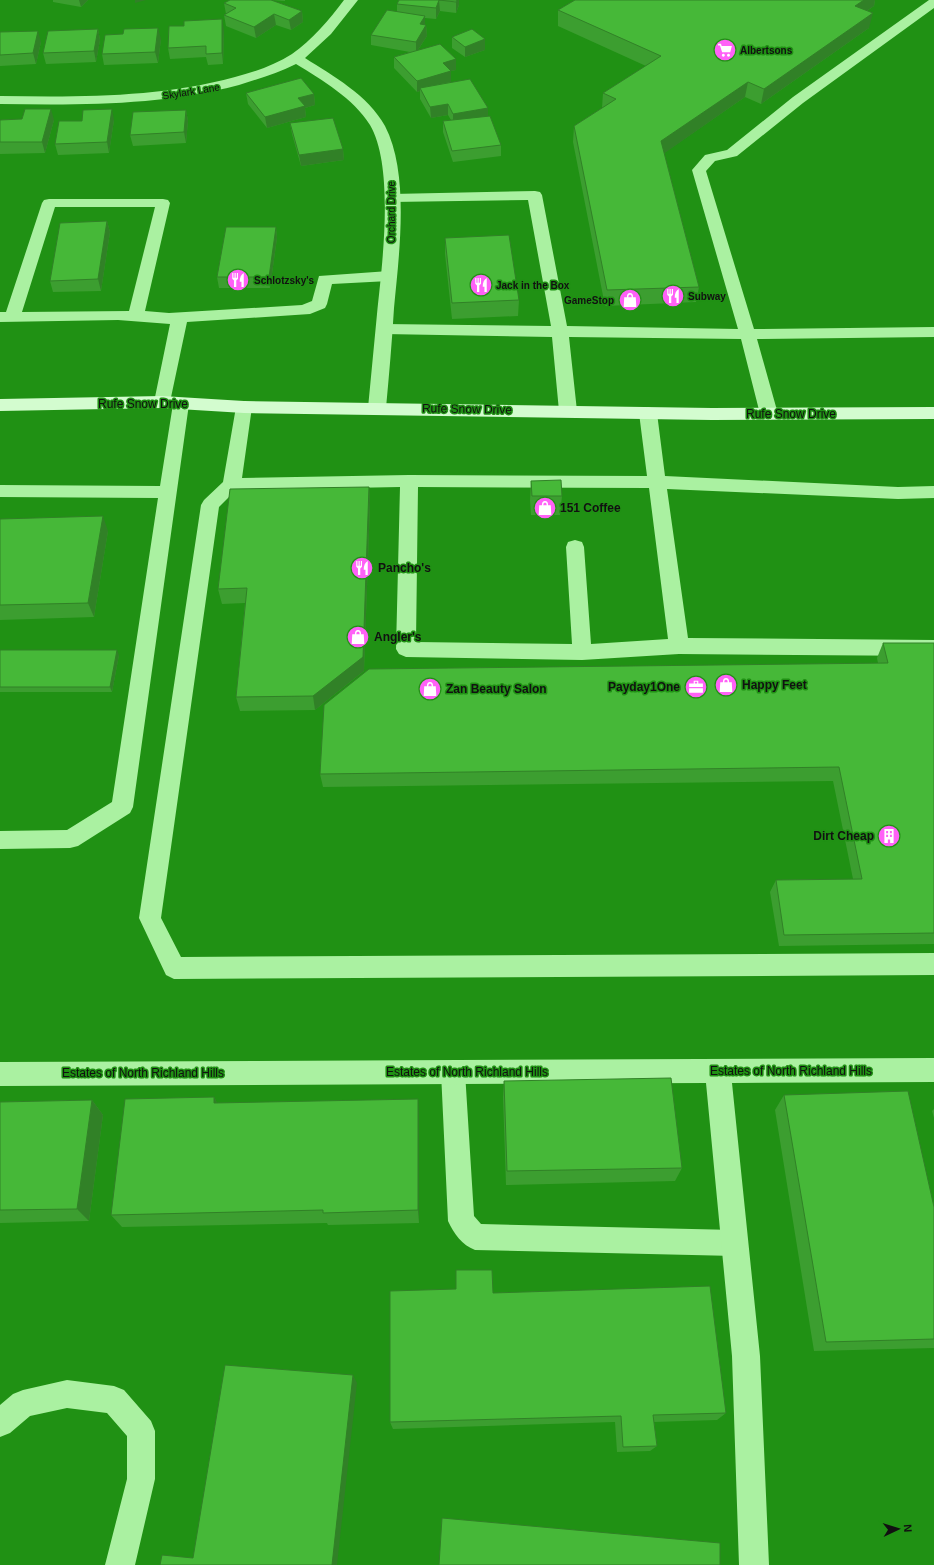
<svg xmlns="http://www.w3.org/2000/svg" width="934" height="1565" viewBox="0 0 934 1565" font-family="Arial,sans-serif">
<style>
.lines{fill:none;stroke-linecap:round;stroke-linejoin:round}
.lane{fill:#aaf1a1;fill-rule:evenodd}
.street{fill:#aaf1a1;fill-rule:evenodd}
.secondary{fill:#d3fccf;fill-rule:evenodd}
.wall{fill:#3c9e30}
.shaded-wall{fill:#318127}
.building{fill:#46b838;stroke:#318127}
.labels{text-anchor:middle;stroke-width:3;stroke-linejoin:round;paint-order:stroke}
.far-poi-label{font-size:10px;font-weight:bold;fill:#111;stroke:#209114;text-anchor:start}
.far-street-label{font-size:10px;fill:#111;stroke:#209114}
.street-label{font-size:12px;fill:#111;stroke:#209114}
.poi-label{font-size:12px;font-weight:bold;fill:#111;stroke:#209114;text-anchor:start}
</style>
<rect width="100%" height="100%" fill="#209114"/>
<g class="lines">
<path class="lane" d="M929 0H934V8L803 103 737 156 715 161 706 171 754 329 934 327V337L757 339 778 414 775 418 769 420 763 418 760 414 741 339 569 337 577 411 574 415 568 417 562 415 559 411 552 337 384 334 378 333 376 329 378 325 384 324 551 326 528 200 392 202 387 201 385 198 387 195 392 194 535 191 540 192 542 195 567 326 738 329 692 170 705 155 727 150 793 97Z
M49 199H163L168 200 170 203 145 311 169 313 302 305 312 301 319 276 389 271 394 273 397 276 394 279 389 281 332 284 327 304 325 308 310 314 187 322 170 402 168 406 162 408 156 406 154 402 170 324 118 320 0 322V312H6L42 203 44 200ZM55 207H155L129 311 22 312Z
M181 398 187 400 189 404 133 807 130 813 78 846 70 848 0 849V831L67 830 112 802 158 498 0 497V485L160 486 173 404 175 400Z
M244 401 250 403 252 407 242 478 409 475 647 476 639 413 642 409 648 407 654 409 657 413 665 476 898 487 934 486V498L898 499 667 489 688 638 934 640V656L679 654 582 660 406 657 399 654 396 649 400 487 236 490 219 507 161 918 181 957 934 953V975L174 979 166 975 139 918 201 505 204 500 223 482 236 407 238 403ZM418 487 649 488 668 639 591 644 584 547 582 542 575 540 568 542 566 547 572 644 416 642Z
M453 1060 462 1064 465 1072 474 1216 481 1224 735 1230 744 1234 748 1243 744 1252 735 1256 475 1250C462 1245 454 1234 448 1221L441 1072 444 1064Z
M67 1380 114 1386 124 1390 151 1421 155 1431V1479L135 1565H105L127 1479V1436L107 1413 67 1408 30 1416 10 1433 0 1437V1405L13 1394 23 1390Z"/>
<path class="street" d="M344 0H358L331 34 305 58C333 76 368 95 385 126 410 174 399 255 394 308 392 342 389 375 386 408L383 412 377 414 371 412 368 408C371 377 374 345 377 314 382 265 395 168 370 125 353 98 322 80 296 64 278 73 258 79 239 85 160 106 80 105 0 104V96C79 97 158 98 235 77 254 72 275 65 292 54 312 40 329 20 344 0Z
M934 1058V1082L732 1083 760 1356 769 1565H739L732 1356 706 1083 0 1086V1062Z"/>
<path class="secondary" d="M162 396 244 401 712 408 934 407V419L712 420 244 413 162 408 0 411V399Z"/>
</g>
<path class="wall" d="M53 0H88L81 7 53 2Z
M230 0H285V1L271 0 302 11 303 22 291 30 276 25 256 38 226 26 224 15 226 14 224 3Z
M399 0H459V5L456 13 440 11 436 19 425 18V25H426L427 36 418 50 456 70 451 71V82L488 116 501 145V156L453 162 443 132V121L451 120 448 115 431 118 420 99V91L417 92 394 68V57L410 52 371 45V35L397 12V4Z
M575 0H875L874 6 867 11 869 28 761 104 745 97 664 153 699 287 696 302 605 306 573 142 574 126 602 108 603 93 646 66 558 26V10Z
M98 29 100 40 96 62 46 64 43 53Z
M224 30 223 64 208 65 206 57 170 59 168 48Z
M0 32 41 42 36 64 0 66Z
M452 37 485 39V50L465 57 452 48Z
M161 39 158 63 104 65 102 54Z
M246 93 314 94 315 105 305 108 306 117 267 128 248 104Z
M186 110 188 121 186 143 133 146 130 135Z
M22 119 54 120 45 153 0 154V120Z
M114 120 109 153 58 155 55 144Z
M290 123 343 149 344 160 301 166 292 134Z
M107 221 110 232 101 291 53 292 50 281Z
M276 227 277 238 270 288H219L217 277Z
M445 238 519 300 518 316 452 319 445 254Z
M531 481 562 496 560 515H531L530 500Z
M369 487 370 503 364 671 315 710 240 711 236 697 245 603 222 604 218 589Z
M0 519 108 531 94 617 0 620Z
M883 643H934V944L779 946 770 892 776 880 853 879 833 781 323 787 320 774 878 663 877 658Z
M0 650 119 655 112 692H0Z
M504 1081 682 1168 675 1181 506 1185 503 1097Z
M784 1095 934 1207V1348L814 1351 775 1110Z
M214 1097 217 1103 419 1114V1223L328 1225 327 1223 122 1227 111 1215Z
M92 1100 103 1115 89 1221 0 1223V1102Z
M934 1109V1118L932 1111Z
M456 1289 493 1293 726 1413 717 1420 654 1422 657 1446 650 1451 617 1452 615 1422 393 1429 390 1422Z"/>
<path class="shaded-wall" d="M79 0H88L81 7Z
M135 0H146L135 3Z
M439 0 440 11 436 19V8Z
M457 0H459V5L456 13V2Z
M864 0H875L874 6 852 21 855 6Z
M302 11 303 22 291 30 289 20Z
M873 13 869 28 761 104 764 89Z
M274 14 276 25 256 38 254 27Z
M425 16V27L420 24Z
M222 19 224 30 223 64 222 53Z
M426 25 427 36 416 53V42Z
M158 28 161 39 158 63 155 52Z
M98 29 100 40 96 62 94 51Z
M38 31 41 42 36 64 33 53Z
M485 39V50L465 57V47Z
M456 59V70L451 71V82L420 88V91L417 92V81L443 63Z
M748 82 745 97 659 157 661 141Z
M314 94 315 105 305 108 306 117 267 128 265 117 298 98Z
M448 104V115L431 118 430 107Z
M488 108V119L453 125V114Z
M51 109 54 120 45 153 42 142Z
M112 109 114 120 109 153 107 142Z
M186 110 188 121 186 143 184 132Z
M343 149 344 160 301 166 299 155Z
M107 221 110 232 101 291 98 279Z
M276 227 277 238 270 288 269 277Z
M369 487 370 503 364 671 315 710 313 696Z
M103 516 108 531 94 617 88 603Z
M117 650 119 655 112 692 110 687Z
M214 1097 222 1112 214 1103Z
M418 1099 419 1114V1223L418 1210Z
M92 1100 103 1115 89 1221 77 1209Z
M353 1375 357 1383 337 1565H332Z"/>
<path class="building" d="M230 0H271L302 11 289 20 274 14 254 27 224 15 236 8 224 3Z
M399 0H457L456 2 439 0 436 8 397 4Z
M575 0H864L855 6 873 13 764 89 748 82 661 141 699 287 607 290 574 126 616 99 603 93 661 56 558 10Z
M387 10 425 16 420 24 426 25 416 42 371 35Z
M222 19V53L206 54V46L168 48 169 26H184V21Z
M158 28 155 52 102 54 105 35 123 34 124 29Z
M98 29 94 51 43 53 48 31Z
M472 29 485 39 465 47 452 37Z
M38 31 33 53 0 55V32Z
M440 44 456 59 443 63 451 71 417 81 394 57Z
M301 78 314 94 298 98 305 106 265 117 246 93Z
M470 79 488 108 453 114 448 104 430 107 420 88Z
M25 109H51L42 142H0V120L22 119Z
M112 109 107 142 55 144 59 121H82L83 110Z
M186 110 184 132 130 135 133 112Z
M490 116 501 145 452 151 443 121Z
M333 118 343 149 299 155 290 123Z
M107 221 98 279 50 281 60 223Z
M226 227H276L269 277H217Z
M509 235 519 300 452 303 445 238Z
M561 480 562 496H532L531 481Z
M369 487 363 657 313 696 236 697 247 588 218 589 230 489Z
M103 516 88 603 0 605V519Z
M883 643H934V933L784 935 776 880 862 879 839 767 320 774 324 705 369 669 888 663Z
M0 650H117L110 687H0Z
M671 1078 682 1168 507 1171 504 1081Z
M908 1091 934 1207V1339L826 1342 784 1095Z
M214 1097V1103L418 1099V1210L323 1213V1210L111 1215 125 1099Z
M92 1100 77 1209 0 1210V1102Z
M456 1270H492L493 1293 710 1286 726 1413 653 1415 657 1446 623 1447 621 1416 390 1422V1291L456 1289Z
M225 1365 353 1375 332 1565H160L162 1555 193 1558Z
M442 1518 720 1543V1565H439Z"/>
<defs>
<g id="supermarket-disc" transform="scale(1.15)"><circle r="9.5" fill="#ff61f7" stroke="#209114"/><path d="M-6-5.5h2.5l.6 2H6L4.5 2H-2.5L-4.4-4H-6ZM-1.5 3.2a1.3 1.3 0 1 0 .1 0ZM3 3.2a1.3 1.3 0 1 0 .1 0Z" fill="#fff"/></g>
<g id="restaurant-disc" transform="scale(1.15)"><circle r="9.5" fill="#ff61f7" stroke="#209114"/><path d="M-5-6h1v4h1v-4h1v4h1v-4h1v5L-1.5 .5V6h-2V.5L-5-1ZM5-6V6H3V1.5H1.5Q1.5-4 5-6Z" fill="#fff"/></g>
<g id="shop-disc" transform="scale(1.15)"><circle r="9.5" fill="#ff61f7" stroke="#209114"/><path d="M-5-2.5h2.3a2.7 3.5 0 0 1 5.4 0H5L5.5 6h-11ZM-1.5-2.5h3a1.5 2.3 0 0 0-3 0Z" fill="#fff"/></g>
<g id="office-disc" transform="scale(1.15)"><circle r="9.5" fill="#ff61f7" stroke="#209114"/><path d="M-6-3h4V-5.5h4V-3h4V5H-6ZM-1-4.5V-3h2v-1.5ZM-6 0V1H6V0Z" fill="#fff"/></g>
<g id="building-disc" transform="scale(1.15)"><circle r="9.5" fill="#ff61f7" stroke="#209114"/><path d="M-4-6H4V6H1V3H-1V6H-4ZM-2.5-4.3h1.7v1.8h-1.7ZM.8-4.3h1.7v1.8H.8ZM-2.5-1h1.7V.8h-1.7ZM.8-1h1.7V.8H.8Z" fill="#fff"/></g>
</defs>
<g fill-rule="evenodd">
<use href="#supermarket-disc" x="725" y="50"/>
<use href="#restaurant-disc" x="238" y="280"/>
<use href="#restaurant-disc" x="481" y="285"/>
<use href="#restaurant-disc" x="673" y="296"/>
<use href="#shop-disc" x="630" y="300"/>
<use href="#shop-disc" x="545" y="508"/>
<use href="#restaurant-disc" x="362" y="568"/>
<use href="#shop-disc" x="358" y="637"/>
<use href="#shop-disc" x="726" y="685"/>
<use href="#office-disc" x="696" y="687"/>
<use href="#shop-disc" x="430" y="689"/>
<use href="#building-disc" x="889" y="836"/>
</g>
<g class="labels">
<g class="far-poi-label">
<text x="740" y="54">Albertsons</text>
<text x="254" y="284">Schlotzsky's</text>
<text x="496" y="289">Jack in the Box</text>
<text x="688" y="300">Subway</text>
<text x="614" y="304" text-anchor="end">GameStop</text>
</g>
<g class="far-street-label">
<text transform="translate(191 91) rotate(-9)" y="4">Skylark Lane</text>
<text transform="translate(391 212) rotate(-90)" y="4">Orchard Drive</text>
</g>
<g class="street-label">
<text x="143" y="408">Rufe Snow Drive</text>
<text transform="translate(467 409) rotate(1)" y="4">Rufe Snow Drive</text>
<text x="791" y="418">Rufe Snow Drive</text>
<text x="791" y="1075">Estates of North Richland Hills</text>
<text x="467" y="1076">Estates of North Richland Hills</text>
<text x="143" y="1077">Estates of North Richland Hills</text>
</g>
<g class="poi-label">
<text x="560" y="512">151 Coffee</text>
<text x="378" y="572">Pancho's</text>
<text x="374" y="641">Angler's</text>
<text x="742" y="689">Happy Feet</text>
<text x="680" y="691" text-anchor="end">Payday1One</text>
<text x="446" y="693">Zan Beauty Salon</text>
<text x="874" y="840" text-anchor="end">Dirt Cheap</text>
</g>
</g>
<g transform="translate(898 1529) rotate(86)" stroke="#209114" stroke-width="3" paint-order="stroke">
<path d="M0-3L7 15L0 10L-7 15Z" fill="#111111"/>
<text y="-6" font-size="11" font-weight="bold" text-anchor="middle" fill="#111111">N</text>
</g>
</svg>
